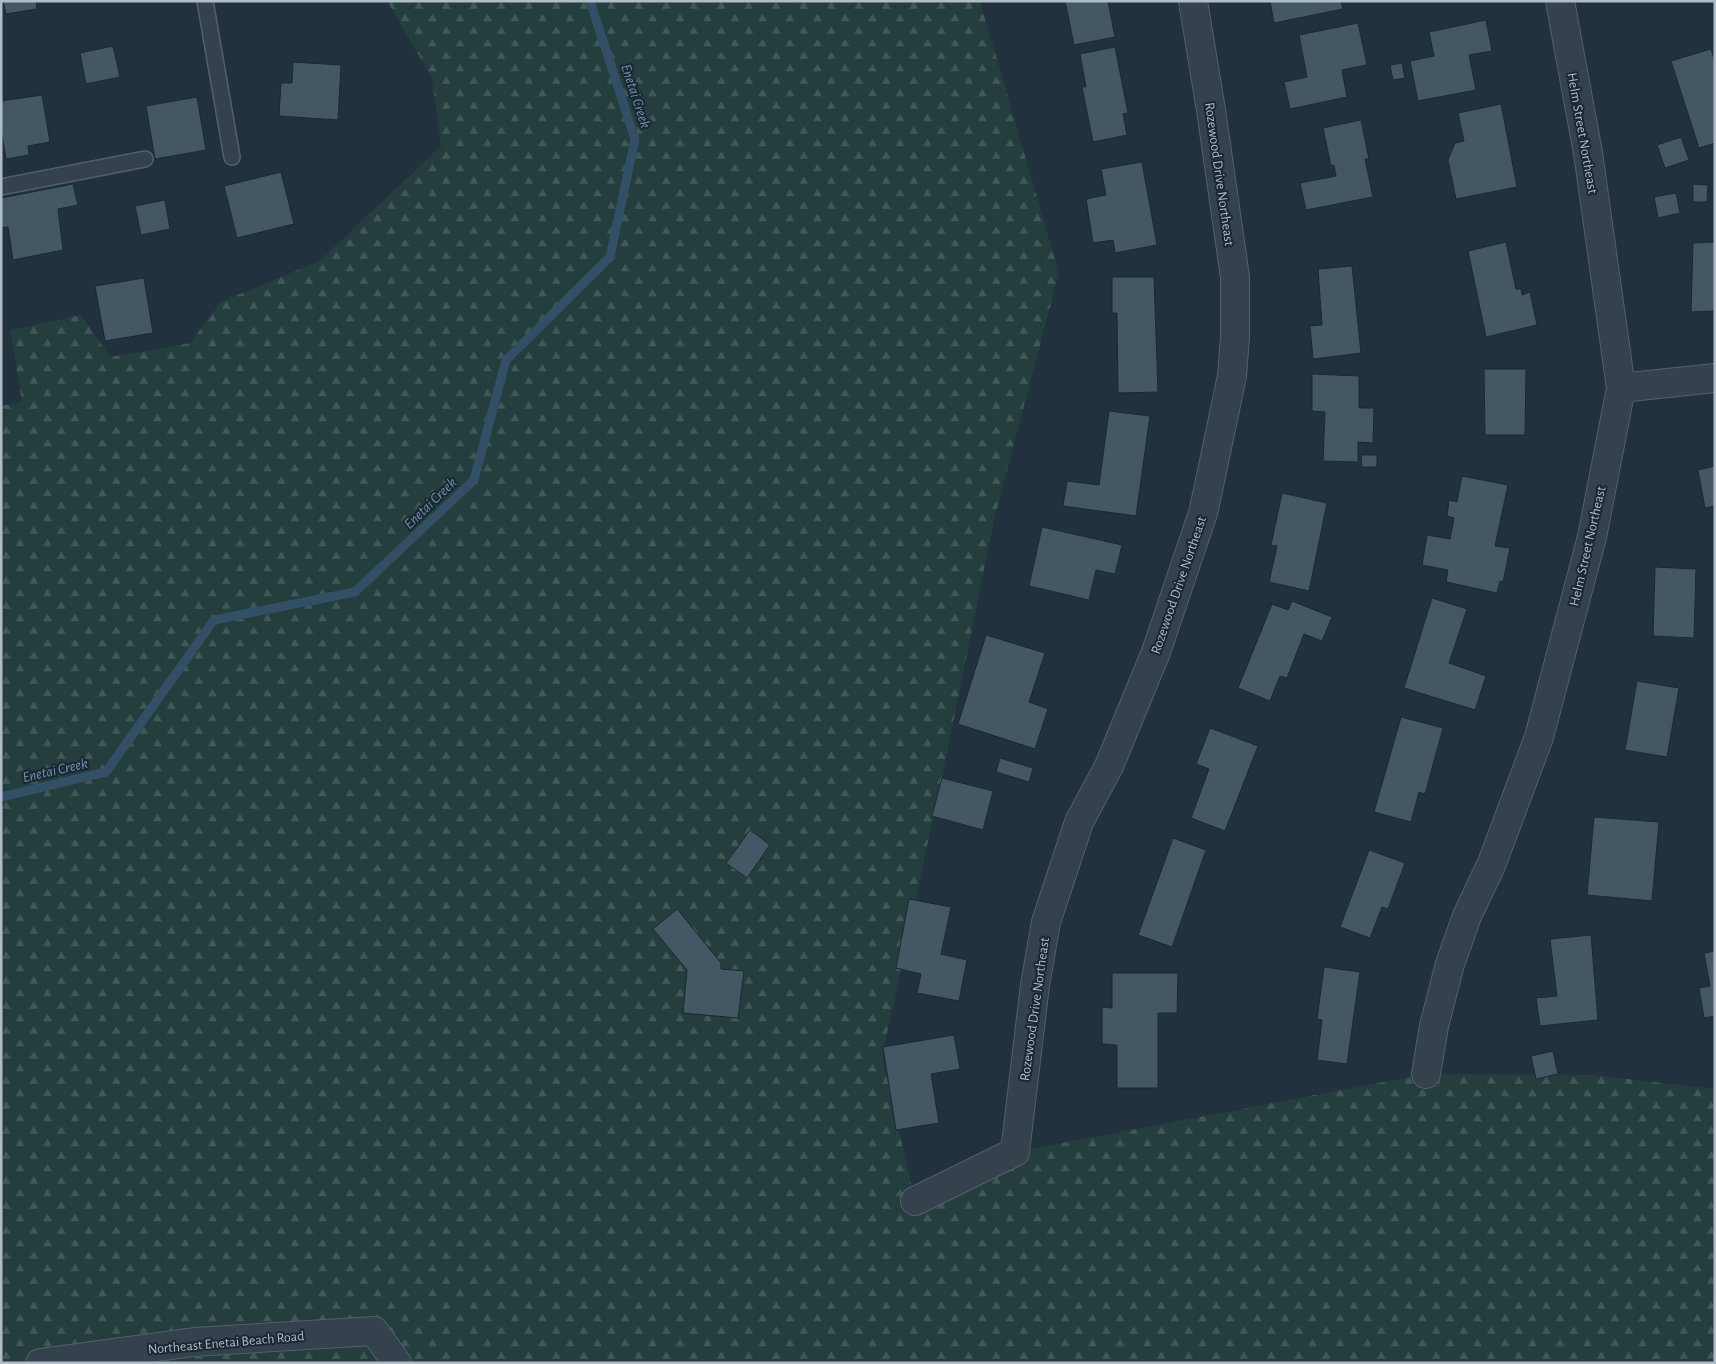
<svg xmlns="http://www.w3.org/2000/svg" width="1716" height="1364" viewBox="0 0 1716 1364" font-family="'Alegreya Sans',sans-serif">
<style>
.forest{fill:url(#forest-firs)}
.lines{fill:none;stroke-linecap:round;stroke-linejoin:round}
.stream{stroke:#334f66;stroke-width:9}
.building{fill:#445764;stroke:#1c2934}
.service-casing{stroke:#53606b;stroke-width:18}
.minor-casing{stroke:#53606b;stroke-width:30}
.service{stroke:#35424d;stroke-width:15}
.minor{stroke:#35424d;stroke-width:28}
.labels{text-anchor:middle;stroke-width:4;stroke-linejoin:round;paint-order:stroke}
.street-label{font-size:14px;fill:#b0bdc9;stroke:#1a2732}
.water-label{font-size:15px;font-style:italic;fill:#6e93af;stroke:#1a2732}
</style>
<defs>
<pattern id="forest-firs" width="22" height="20" patternUnits="userSpaceOnUse" patternTransform="scale(1.25)"><rect width="22" height="20" fill="#233e3d"/><path d="M5 1l3.5 6h-7zM16 11l3.5 6h-7z" fill="#405858"/></pattern>
</defs>
<rect width="100%" height="100%" fill="#21313d"/>
<path class="forest" d="M387 1H980L1059 273 995 516 947 753 882 1057 915 1200 1015 1152 1426 1074 1594 1075 1715 1089V1363H1V406L22 402 10 330 81 315 110 357 190 343 221 302 319 261 441 146 432 78Z"/>
<g class="lines">
<path class="stream" d="M1 797 106 772 214 620 355 592 474 480 506 360 610 257 635 139 590 1"/>
</g>
<path class="building" d="M3 1H36L37 9 6 14Z
M1065 1H1108L1115 37 1074 45Z
M1270 1H1341L1343 9 1274 23Z
M1486 20 1492 51 1469 55 1476 90 1418 101 1410 61 1434 56 1429 32Z
M1358 23 1367 65 1342 70 1347 97 1290 109 1284 82 1307 77 1299 35Z
M113 46 120 77 86 84 80 53Z
M1115 47 1128 113 1123 114 1127 135 1093 142 1082 87H1086L1080 54Z
M1711 49 1715 62V143L1699 148 1671 61Z
M293 62 341 65 338 120 279 116 281 83H292Z
M1402 63 1405 78 1393 80 1390 65Z
M42 95 50 142 28 146 29 155 6 159 1 129V101Z
M197 97 206 150 155 159 146 106Z
M1501 104 1517 187 1456 199 1448 160 1455 143 1464 141 1458 113Z
M1361 120 1369 159H1365L1373 197 1306 210 1300 183 1336 176 1334 165 1331 166 1323 128Z
M1681 137 1689 160 1665 168 1657 145Z
M1142 162 1157 245 1115 253 1113 240 1093 243 1086 199 1106 195 1101 169Z
M281 172 294 224 237 238 224 186Z
M73 184 78 205 58 209 63 250 13 260 8 227 1 228V198Z
M1693 184 1708 185 1707 202H1693Z
M1676 193 1680 213 1658 218 1654 197Z
M165 200 170 229 141 235 135 206Z
M1506 242 1516 289H1521L1522 295 1530 292 1537 325 1486 337 1468 251Z
M1715 242V311L1691 312 1693 243Z
M1352 266 1361 353 1313 359 1310 326 1322 325 1318 269Z
M1112 277H1154L1158 392 1118 393 1117 313H1112Z
M144 278 153 333 105 341 95 286Z
M1484 369H1526L1525 435H1485Z
M1312 374 1359 376V408H1374L1373 443 1358 442V462L1323 461 1325 412 1312 411Z
M1109 411 1150 416 1136 516 1063 506 1067 481 1099 485Z
M1361 455H1377V467H1362Z
M1715 466V506L1705 508 1698 470Z
M1462 476 1508 485 1495 546 1510 548 1503 582 1500 581 1497 593 1446 582 1448 570 1422 565 1427 535 1450 539 1454 518 1447 516 1449 500 1457 502Z
M1282 493 1327 503 1309 591 1269 582 1277 546 1271 545Z
M1042 527 1122 545 1115 574 1096 570 1089 600 1029 586Z
M1655 567 1696 569 1694 638 1653 636Z
M1432 598 1467 609 1449 663 1486 676 1475 710 1404 688Z
M1292 601 1332 617 1322 641 1304 634 1287 678 1280 676 1270 701 1238 688 1272 604 1288 610Z
M986 635 1045 653 1029 702 1048 709 1035 749 958 724Z
M1637 681 1679 688 1667 757 1625 750Z
M1401 717 1443 728 1425 794 1419 792 1411 822 1374 812Z
M1210 728 1258 746 1225 831 1191 818 1209 769 1196 764Z
M1000 758 1033 768 1029 782 996 772Z
M942 778 993 791 983 830 932 816Z
M1594 817 1659 822 1652 901 1587 895Z
M750 830 770 845 747 878 726 863Z
M1173 838 1206 850 1172 947 1138 935Z
M1369 850 1405 863 1388 909 1382 907 1370 938 1340 927Z
M909 899 951 907 941 954 967 960 959 1001 917 993 921 974 896 968Z
M677 909 721 963V969L744 971 738 1018 683 1013 687 970 653 929Z
M1591 935 1598 1020 1540 1026 1536 998 1557 996 1550 939Z
M1715 951V1016L1704 1018 1699 988 1710 986 1704 953Z
M1324 967 1360 972 1347 1064 1317 1060 1322 1020 1317 1019Z
M1112 973H1178L1177 1013H1158V1088H1117V1045L1102 1044V1007L1112 1008Z
M954 1035 960 1069 931 1074 939 1123 896 1130 883 1047Z
M1553 1051 1558 1074 1536 1079 1531 1056Z"/>
<g class="lines">
<g class="service-casing">
<path id="service" d="M205 1 232 157
M1 187 145 159"/>
</g>
<g class="minor-casing">
<path id="minor" d="M1621 388 1715 378
M1426 1074 1434 1026 1450 964 1467 916 1492 863 1539 737 1592 537 1621 388 1588 153 1560 1
M915 1201 1015 1152 1035 985 1046 922 1079 822 1109 766 1156 652 1203 513 1207 495 1232 376 1235 337V277L1211 110 1193 1
M40 1363 194 1342 374 1331 397 1363"/>
</g>
<use href="#service" class="service"/>
<use href="#minor" class="minor"/>
</g>
<g class="labels">
<g class="street-label">
<text transform="translate(1583 133) rotate(80)" y="5">Helm Street Northeast</text>
<text transform="translate(1220 174) rotate(82)" y="5">Rozewood Drive Northeast</text>
<text transform="translate(1587 546) rotate(-77)" y="5">Helm Street Northeast</text>
<text transform="translate(1178 585) rotate(-71)" y="5">Rozewood Drive Northeast</text>
<text transform="translate(1034 1009) rotate(-82)" y="5">Rozewood Drive Northeast</text>
<text transform="translate(226 1342) rotate(-5)" y="5">Northeast Enetai Beach Road</text>
</g>
<g class="water-label">
<text transform="translate(636 96) rotate(72)" y="5">Enetai Creek</text>
<text transform="translate(430 503) rotate(-44)" y="5">Enetai Creek</text>
<text transform="translate(55 770) rotate(-13)" y="5">Enetai Creek</text>
</g>
</g>
<rect width="1716" height="1364" fill="none" stroke="#b0bdc9" stroke-width="5"/>
</svg>
